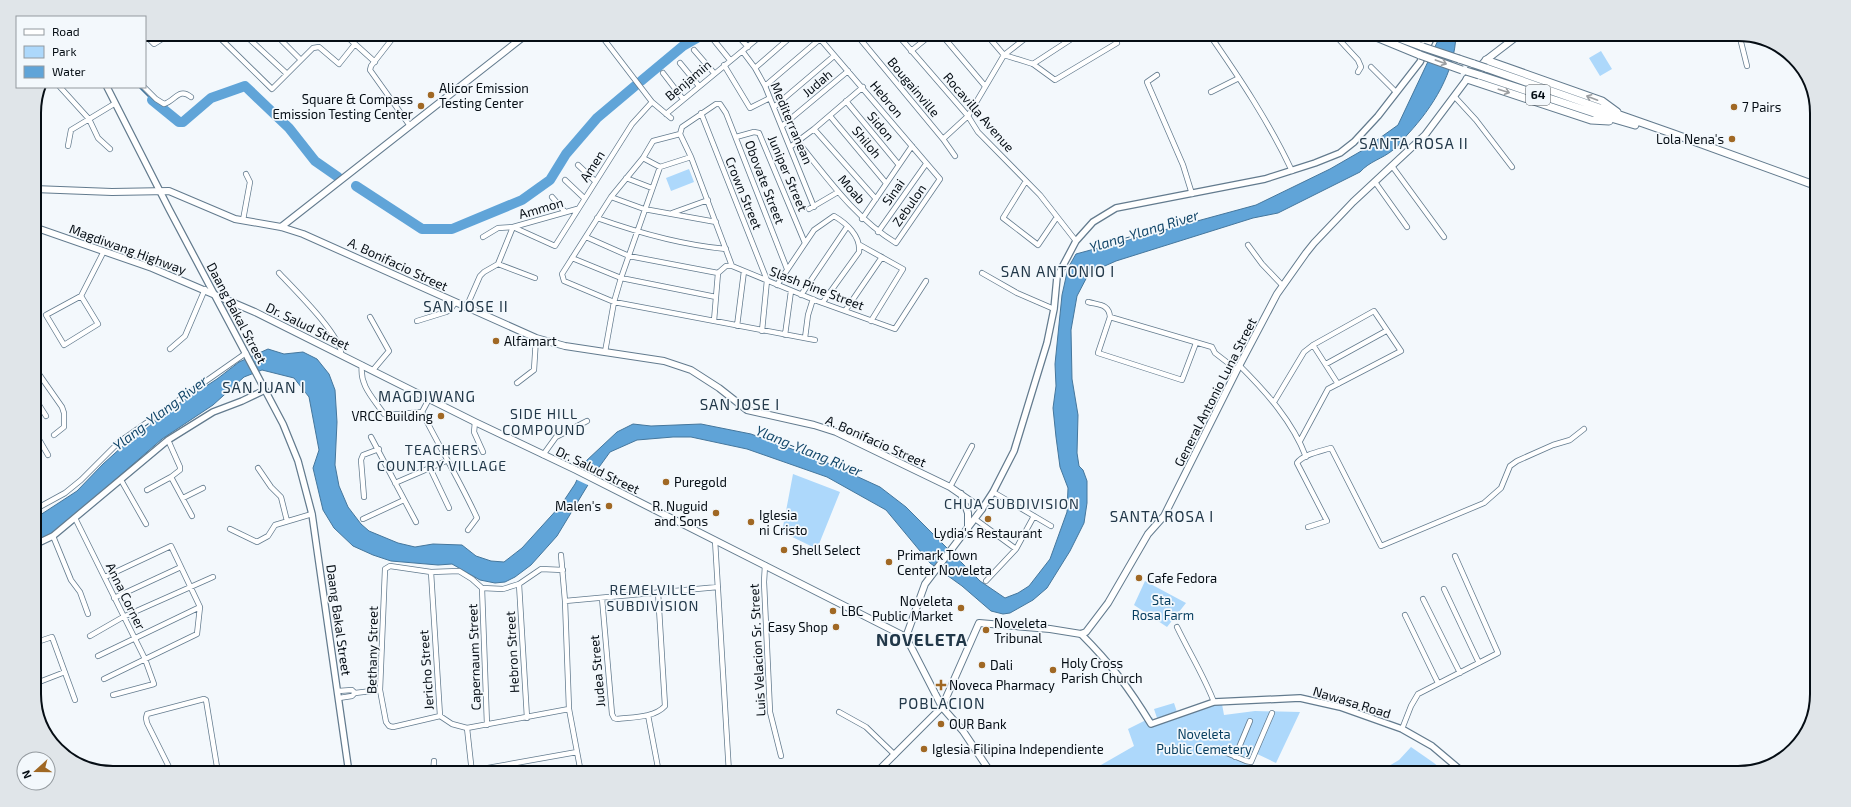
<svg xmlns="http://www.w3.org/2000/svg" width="1851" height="807" viewBox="0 0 1851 807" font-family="'Exo 2',sans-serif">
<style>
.green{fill:#add8fb}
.water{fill:#60a4d8;stroke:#45779d}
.pier{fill:#f3f8fc}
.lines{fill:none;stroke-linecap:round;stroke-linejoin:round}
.stream{stroke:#45779d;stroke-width:1.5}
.river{stroke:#60a4d8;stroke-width:10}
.minor-casing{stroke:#637b8e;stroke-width:6}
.tertiary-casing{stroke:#637b8e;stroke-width:8}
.secondary-casing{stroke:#637b8e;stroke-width:8}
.primary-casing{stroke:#637b8e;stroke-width:9}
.minor{stroke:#fff;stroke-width:4.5}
.tertiary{stroke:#fff;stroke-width:5.5}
.secondary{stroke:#fff;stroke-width:6}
.primary{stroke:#fff;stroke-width:7}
.primary-bridge-casing{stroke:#637b8e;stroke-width:9;stroke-linecap:butt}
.primary-bridge{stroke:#fff;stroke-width:7}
.oneway{stroke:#9b9ea1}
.poi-dot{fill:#a06824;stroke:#f3f8fc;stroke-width:1.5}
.labels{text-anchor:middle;stroke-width:3.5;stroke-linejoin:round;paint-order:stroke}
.shield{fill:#f3f8fc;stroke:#4c545a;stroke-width:1}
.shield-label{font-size:12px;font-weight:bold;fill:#050d14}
.street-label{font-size:13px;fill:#050d14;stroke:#f3f8fc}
.poi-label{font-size:13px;fill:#050d14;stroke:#f3f8fc;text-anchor:start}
.park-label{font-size:13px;fill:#053d5f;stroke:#f3f8fc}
.water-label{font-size:14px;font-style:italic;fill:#13476a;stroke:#f3f8fc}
.neighbourhood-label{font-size:14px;letter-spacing:1px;fill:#223849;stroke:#f3f8fc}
.quarter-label{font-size:15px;letter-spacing:1px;fill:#223849;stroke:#f3f8fc}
.district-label{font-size:17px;font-weight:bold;letter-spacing:1px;fill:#223849;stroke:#f3f8fc}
.rim{fill:none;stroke:#050d14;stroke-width:2}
</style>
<rect width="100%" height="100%" fill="#f3f8fc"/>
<path class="green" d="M1601 51 1612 69 1600 76 1589 58Z
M689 169 694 182 671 191 666 178Z
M793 474 840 492 817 549 782 532Z
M1145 581 1186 603 1167 627 1134 605Z
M1174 703 1177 712 1157 718 1154 709Z
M1222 704 1224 715 1255 711 1300 712 1276 763 1253 752 1244 773H1087L1134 746 1128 729 1152 717 1156 723 1207 707Z
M1411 747 1434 763 1446 773H1377L1399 760Z"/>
<path class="water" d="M1441 34H1456C1455 72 1433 107 1408 134 1403 139 1399 146 1393 150 1382 159 1370 161 1360 172L1278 213 1253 218 1116 261 1089 273 1077 296 1071 330 1072 379 1078 415 1077 453 1079 466 1083 470 1087 481V503L1084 523 1070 551 1047 588 1033 600 1010 613 1003 614 991 611 962 586 930 563 886 510 827 477 747 449 691 437H673L637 440 610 452 597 470 557 536 531 565 515 577 505 582 495 583 480 580 452 564 438 565 391 561 373 555 353 546 334 528 323 510 313 468 319 450 309 397 294 378 262 370 244 377 213 405 162 439 56 531 34 542V519L77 491 103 464 124 445 174 407 217 379 239 362 268 349 284 354 303 352 317 359 329 374 335 390 337 422 335 465 339 486 348 507 361 524 369 531 398 543 415 547 433 544 462 545 476 556 491 561 504 562 522 548 561 505 575 484 586 461 617 432 633 424 651 426 701 424 751 434 819 459 880 487 906 507 980 581 1005 598 1018 593 1029 586 1050 559 1067 512 1068 488 1060 467 1056 437 1053 408 1056 386 1055 364 1062 295 1068 268 1076 254 1256 205 1330 169 1363 150 1398 125Z"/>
<path class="pier" d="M582 464 597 472 590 486 575 479Z"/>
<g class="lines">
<path class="stream" d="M139 87 152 100"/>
<path class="river" d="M641 81 683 46 704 34
M152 100 179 122H183L211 98 245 86 289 128 315 161 338 177
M356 186 422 229H452L522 200 550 180 566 154 597 118 635 86"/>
<g class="minor-casing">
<path id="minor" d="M216 34 272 89 313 48 319 47 339 64 355 44
M244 34 286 73
M275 34 300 59
M344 34 375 62
M396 34 371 66 370 70 410 126
M600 34 652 102 671 118
M736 34 748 47
M856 34 943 139 955 156
M897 34 968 116 978 132 1040 195 1076 241
M941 34 985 86
M986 34 1004 55 1033 64 1055 80 1117 43 1110 34
M1209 34C1239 77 1269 122 1292 171
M1334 34 1358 60 1361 67 1358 72
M1405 34 1429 43
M1739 34 1747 66
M145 35 154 44 170 34
M713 39 730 60
M694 50 714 73
M911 51 932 34
M743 52 755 68 765 86 814 207
M680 63 699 86
M1033 64 1079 34
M724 65 750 108 770 98
M1371 67 1396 92
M755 68 794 34
M663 73 683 99
M1157 75 1147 82 1183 165 1192 194
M765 86 820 39
M60 87 89 119 98 138 110 149
M144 87 156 99 164 104C175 101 179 87 191 97
M1211 92 1239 78
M1454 96 1476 120 1512 167
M846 101 899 165
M774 107 834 56
M701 113 767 280 762 331
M666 114 763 34
M830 116 886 183
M782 126 848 71
M814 129 876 199
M680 134 653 141 643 158 611 197 562 274 564 281 614 302 815 340
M736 137 754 132 759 133 805 243
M943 139 968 116 1004 55 1031 34
M798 142C828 179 855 218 896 243L940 179 816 34
M68 146 71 130 114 104
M790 147 814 129 863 87
M643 158 660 167 691 157
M578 165 595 181
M1392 166 1444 237
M626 178 652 188
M565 180 584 198
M1026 181 1003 218 1038 245 1057 217
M1375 182 1407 227
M552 197 565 212
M611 197 644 209 716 222
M809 209 838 192
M672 213 708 200
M597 218C639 233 682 245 726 249
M862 219 912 146
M243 220 250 182 246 174
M878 232 926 164
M483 237 498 228 513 227 555 246 632 124 652 102
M586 237 629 256 718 273
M860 245 903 269 871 321
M1248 245 1262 264 1283 286
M572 258 621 278 716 297
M498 264 535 278
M732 266 691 157 680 134 682 127 716 104H720L726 113 787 269
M732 266 817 301 895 329 926 281
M279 273C293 288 342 336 341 354
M982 273 1017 293 1054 309
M777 285 814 230 834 216C846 223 861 236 859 252L823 302
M801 295 847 227
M81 296 98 324 64 345 46 315 81 296 104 251
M1088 302C1099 305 1109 304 1110 317L1212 347 1215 353 1237 370
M466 308 480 276 484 272 498 264 513 227 577 209
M845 311 882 257
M370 317 389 351 373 370
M1110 317 1098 353 1182 380 1196 343
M417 321 446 312 450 310 455 303
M714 321 718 273 726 266H732
M737 326 744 271
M785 335 791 291
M805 338 808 315 813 299
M1313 345 1338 384
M170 349 185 336 205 289
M605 352 614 302 621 278 660 167
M1326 364 1386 331
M362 365C359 385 373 398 384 414L387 415 422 412
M1240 366C1266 392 1293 422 1306 457
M34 367 62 407 64 413V427L54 435
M517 383 534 370 536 338
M34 397 46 416
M429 399 422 412C440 448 460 481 477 518L468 530
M1274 402 1304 352 1313 345 1374 311 1401 351 1328 389 1300 441
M475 422 474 432 483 452
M34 431 48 455
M371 437 416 522
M168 440 180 467V470L171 477
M543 455 556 437 587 421
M258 468 271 487 281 497 287 521
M430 468 449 508
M121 480 146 524
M395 483 446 461
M950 487 972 446
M147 490 171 477 192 516
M993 492 1051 526
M364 497 361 460 363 455 379 449
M183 498 203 488
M34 510 65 493 81 480 119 442 246 353
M75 518 145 659 154 684 113 695
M363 519 404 500
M975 519 1016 549
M1308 527 1327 521 1297 463C1303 454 1322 451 1331 448L1381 546 1484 503 1501 488 1510 466 1517 461 1553 445 1570 440 1584 429
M230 529 257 542 268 536 275 525 312 514
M53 536 71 580 80 592 88 614
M715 540 729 773
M561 555 565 601 569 709 581 773
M765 565 764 582 770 712 781 756
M431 572 440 716 452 724 467 728 472 773
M986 581 1016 549 1034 516
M519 584 527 718
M482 588 487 725
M482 588 503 589 519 584 541 569 563 570
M1444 589 1479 663
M114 598 181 567
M602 598 612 714 614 718 617 719C633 717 654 718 665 706L658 592
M1423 599 1460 673
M565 601 718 587
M1405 615 1438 683
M1177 627C1189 652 1204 676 1214 702
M90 636 123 617 213 577
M34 643 52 637 75 700
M98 656 200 607
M104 679 197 634 200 607 171 546 105 577
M34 684 65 672
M338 691 352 690 355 693 380 690
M339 698 352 696 355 693
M839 712 866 727 895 755
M648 715 659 773
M440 716 393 727 389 726 386 722 380 690 385 569 390 566 431 572 459 571 472 579 482 588
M467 728 569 709
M1402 729 1411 706 1418 694 1498 653 1455 556
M1222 751 1246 761 1251 762 1272 713
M1235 757 1250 721
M471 771 577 752
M174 773 171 771 147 723 146 718 147 714 204 699 206 700 218 773
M433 773 434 761"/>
</g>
<g class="tertiary-casing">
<path id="tertiary" d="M107 87 169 209 283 424 298 461 312 514 349 773
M982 509 993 492 1014 451 1047 343 1054 309 1057 277 1076 241 1093 222 1116 208 1265 179 1315 163 1340 153 1354 142 1378 116 1420 62 1433 34
M34 545 53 536 168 440 213 412 242 401 265 390
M1081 634C1111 664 1129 688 1151 724L1214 702 1300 698 1340 707 1402 729 1432 746 1464 773"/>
</g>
<g class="secondary-casing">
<path id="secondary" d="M34 189 112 192 169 191 235 219 281 227 303 234 536 338 565 346 664 361 691 370 719 388 747 410 814 425 836 432 950 487 982 509 925 584 906 637
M34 227 152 268 255 312 475 422 576 470 906 637
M281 227 527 34
M961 494 968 513V529
M906 637 942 707 963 731 991 773
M876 773 942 707 979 623 1050 629 1081 634 1086 632 1108 603 1148 534 1164 516 1237 370 1277 294 1306 253 1314 243 1353 202 1425 135 1467 79 1486 60 1520 34"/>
</g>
<g class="primary-casing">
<path id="primary" d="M1369 34 1420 55
M1388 34 1423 47
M1459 59 1474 64
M1486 60 1602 101 1617 112
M1486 68 1674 134 1817 186
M1479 75 1597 114 1635 125
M1467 79 1591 120 1609 121"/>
</g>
<use href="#minor" class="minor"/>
<use href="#tertiary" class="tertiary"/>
<use href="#secondary" class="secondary"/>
<use href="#primary" class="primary"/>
<g class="primary-bridge-casing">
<path id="primary-bridge" d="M1423 47 1459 59
M1420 55 1462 70
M1474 64 1486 68
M1466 71 1479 75"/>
</g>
<use href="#primary-bridge" class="primary-bridge"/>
</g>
<defs><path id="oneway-shaft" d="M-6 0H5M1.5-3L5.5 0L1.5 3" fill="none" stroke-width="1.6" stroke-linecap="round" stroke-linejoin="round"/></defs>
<g class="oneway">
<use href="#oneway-shaft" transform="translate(1441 62) rotate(20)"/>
<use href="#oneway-shaft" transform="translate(1504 91) rotate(18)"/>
<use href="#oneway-shaft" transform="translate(1592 98) rotate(-159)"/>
</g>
<g class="poi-dot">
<circle cx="431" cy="95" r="4"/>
<circle cx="421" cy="106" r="4"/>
<circle cx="1734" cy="107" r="4"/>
<circle cx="1732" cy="139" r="4"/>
<circle cx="496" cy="341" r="4"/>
<circle cx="441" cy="416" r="4"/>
<circle cx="666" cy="482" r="4"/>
<circle cx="609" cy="506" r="4"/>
<circle cx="716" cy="513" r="4"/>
<circle cx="988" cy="519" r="4"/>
<circle cx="751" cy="522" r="4"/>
<circle cx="784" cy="550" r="4"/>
<circle cx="889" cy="562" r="4"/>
<circle cx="1139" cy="578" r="4"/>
<circle cx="961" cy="608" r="4"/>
<circle cx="833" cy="611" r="4"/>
<circle cx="836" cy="627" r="4"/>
<circle cx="986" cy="630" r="4"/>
<circle cx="982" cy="665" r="4"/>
<circle cx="1053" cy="670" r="4"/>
<path d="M939 679h4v4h4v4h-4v4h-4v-4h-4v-4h4z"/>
<circle cx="941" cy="724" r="4"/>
<circle cx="924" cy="749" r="4"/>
</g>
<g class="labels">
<rect class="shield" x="1526" y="85" width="24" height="20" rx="3"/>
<g class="shield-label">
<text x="1538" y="99">64</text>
</g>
<g class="street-label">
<text transform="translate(688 80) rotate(-40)" y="5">Benjamin</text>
<text transform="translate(817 83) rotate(-40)" y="5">Judah</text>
<text transform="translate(914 87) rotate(50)" y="5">Bougainville</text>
<text transform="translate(887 99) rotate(50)" y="5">Hebron</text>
<text transform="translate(979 112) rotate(49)" y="5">Rocavilla Avenue</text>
<text transform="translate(792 123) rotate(67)" y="5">Mediterranean</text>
<text transform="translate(881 126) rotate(50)" y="5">Sidon</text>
<text transform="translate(867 142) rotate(50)" y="5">Shiloh</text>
<text transform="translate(592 166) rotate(-57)" y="5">Amen</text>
<text transform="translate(788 173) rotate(67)" y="5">Juniper Street</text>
<text transform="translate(765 182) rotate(69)" y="5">Obovate Street</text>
<text transform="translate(852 189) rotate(49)" y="5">Moab</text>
<text transform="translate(893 192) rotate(-55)" y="5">Sinai</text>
<text transform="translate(744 193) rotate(68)" y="5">Crown Street</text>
<text transform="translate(909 205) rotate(-55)" y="5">Zebulon</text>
<text transform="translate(541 208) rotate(-16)" y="5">Ammon</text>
<text transform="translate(128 249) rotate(20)" y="5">Magdiwang Highway</text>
<text transform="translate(398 264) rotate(25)" y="5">A. Bonifacio Street</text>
<text transform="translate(817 288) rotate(21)" y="5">Slash Pine Street</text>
<text transform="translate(237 313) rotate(62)" y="5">Daang Bakal Street</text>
<text transform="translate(308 326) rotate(26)" y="5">Dr. Salud Street</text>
<text transform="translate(1215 392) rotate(-63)" y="5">General Antonio Luna Street</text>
<text transform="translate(876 441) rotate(24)" y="5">A. Bonifacio Street</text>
<text transform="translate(598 470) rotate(26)" y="5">Dr. Salud Street</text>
<text transform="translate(126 596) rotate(64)" y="5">Anna Corner</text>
<text transform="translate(339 620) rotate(82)" y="5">Daang Bakal Street</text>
<text transform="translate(372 650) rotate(-89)" y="5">Bethany Street</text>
<text transform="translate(757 650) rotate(-93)" y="5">Luis Velacion Sr. Street</text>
<text transform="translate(512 652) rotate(-93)" y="5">Hebron Street</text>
<text transform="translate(474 657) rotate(-92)" y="5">Capernaum Street</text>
<text transform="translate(426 670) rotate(-94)" y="5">Jericho Street</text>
<text transform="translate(597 671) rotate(-95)" y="5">Judea Street</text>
<text transform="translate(1352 702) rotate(17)" y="5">Nawasa Road</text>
</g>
<g class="poi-label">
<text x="439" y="93">Alicor Emission<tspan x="439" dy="15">Testing Center</tspan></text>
<text x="413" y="104" text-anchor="end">Square &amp; Compass<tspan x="413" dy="15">Emission Testing Center</tspan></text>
<text x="1742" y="112">7 Pairs</text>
<text x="1724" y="144" text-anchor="end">Lola Nena's</text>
<text x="504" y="346">Alfamart</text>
<text x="433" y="421" text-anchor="end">VRCC Building</text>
<text x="674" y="487">Puregold</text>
<text x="601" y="511" text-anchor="end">Malen's</text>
<text x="708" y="511" text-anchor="end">R. Nuguid<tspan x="708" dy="15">and Sons</tspan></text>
<text x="759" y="520">Iglesia<tspan x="759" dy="15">ni Cristo</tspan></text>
<text x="988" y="538" text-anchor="middle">Lydia's Restaurant</text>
<text x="792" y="555">Shell Select</text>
<text x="897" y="560">Primark Town<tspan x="897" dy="15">Center Noveleta</tspan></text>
<text x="1147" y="583">Cafe Fedora</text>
<text x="953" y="606" text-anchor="end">Noveleta<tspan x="953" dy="15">Public Market</tspan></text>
<text x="841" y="616">LBC</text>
<text x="994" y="628">Noveleta<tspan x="994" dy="15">Tribunal</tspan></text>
<text x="828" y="632" text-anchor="end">Easy Shop</text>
<text x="1061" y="668">Holy Cross<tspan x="1061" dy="15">Parish Church</tspan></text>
<text x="990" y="670">Dali</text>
<text x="949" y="690">Noveca Pharmacy</text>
<text x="949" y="729">OUR Bank</text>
<text x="932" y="754">Iglesia Filipina Independiente</text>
</g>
<g class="park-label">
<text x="1163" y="605">Sta.<tspan x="1163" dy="15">Rosa Farm</tspan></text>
<text x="1204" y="739">Noveleta<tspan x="1204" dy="15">Public Cemetery</tspan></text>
</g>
<g class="water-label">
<text transform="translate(1144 231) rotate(-17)" y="5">Ylang-Ylang River</text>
<text transform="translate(160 413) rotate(-37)" y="5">Ylang-Ylang River</text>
<text transform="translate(809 451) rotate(22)" y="5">Ylang-Ylang River</text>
</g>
<g class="neighbourhood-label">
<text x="544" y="419">SIDE HILL<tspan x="544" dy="16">COMPOUND</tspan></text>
<text x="442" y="455">TEACHERS<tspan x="442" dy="16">COUNTRY VILLAGE</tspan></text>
<text x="1012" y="509">CHUA SUBDIVISION</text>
<text x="653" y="595">REMELVILLE<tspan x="653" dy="16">SUBDIVISION</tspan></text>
</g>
<g class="quarter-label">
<text x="1414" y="149">SANTA ROSA II</text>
<text x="1058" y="277">SAN ANTONIO I</text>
<text x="466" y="312">SAN JOSE II</text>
<text x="264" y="393">SAN JUAN I</text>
<text x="427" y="402">MAGDIWANG</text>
<text x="740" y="410">SAN JOSE I</text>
<text x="1162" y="522">SANTA ROSA I</text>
<text x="942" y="709">POBLACION</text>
</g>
<g class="district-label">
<text x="922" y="646">NOVELETA</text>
</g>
</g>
<path d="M0 0H1851V807H0ZM113 41H1738A72 72 0 0 1 1810 113V694A72 72 0 0 1 1738 766H113A72 72 0 0 1 41 694V113A72 72 0 0 1 113 41Z" fill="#e0e5e9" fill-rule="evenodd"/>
<path class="rim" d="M113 41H1738A72 72 0 0 1 1810 113V694A72 72 0 0 1 1738 766H113A72 72 0 0 1 41 694V113A72 72 0 0 1 113 41Z"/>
<rect x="16" y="16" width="130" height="72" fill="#f3f8fc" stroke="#949a9f"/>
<rect x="24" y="29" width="20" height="6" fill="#ffffff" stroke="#949a9f"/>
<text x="52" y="36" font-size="12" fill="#050d14">Road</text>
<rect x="24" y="46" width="20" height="12" fill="#add8fb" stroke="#949a9f"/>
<text x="52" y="56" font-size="12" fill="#050d14">Park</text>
<rect x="24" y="66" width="20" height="12" fill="#60a4d8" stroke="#949a9f"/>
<text x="52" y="76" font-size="12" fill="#050d14">Water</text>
<g transform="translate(36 771) rotate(249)"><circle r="19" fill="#f3f8fc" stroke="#949a9f"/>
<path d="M0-3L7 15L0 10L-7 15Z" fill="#a06824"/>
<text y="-6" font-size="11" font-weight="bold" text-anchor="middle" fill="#050d14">N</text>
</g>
</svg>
